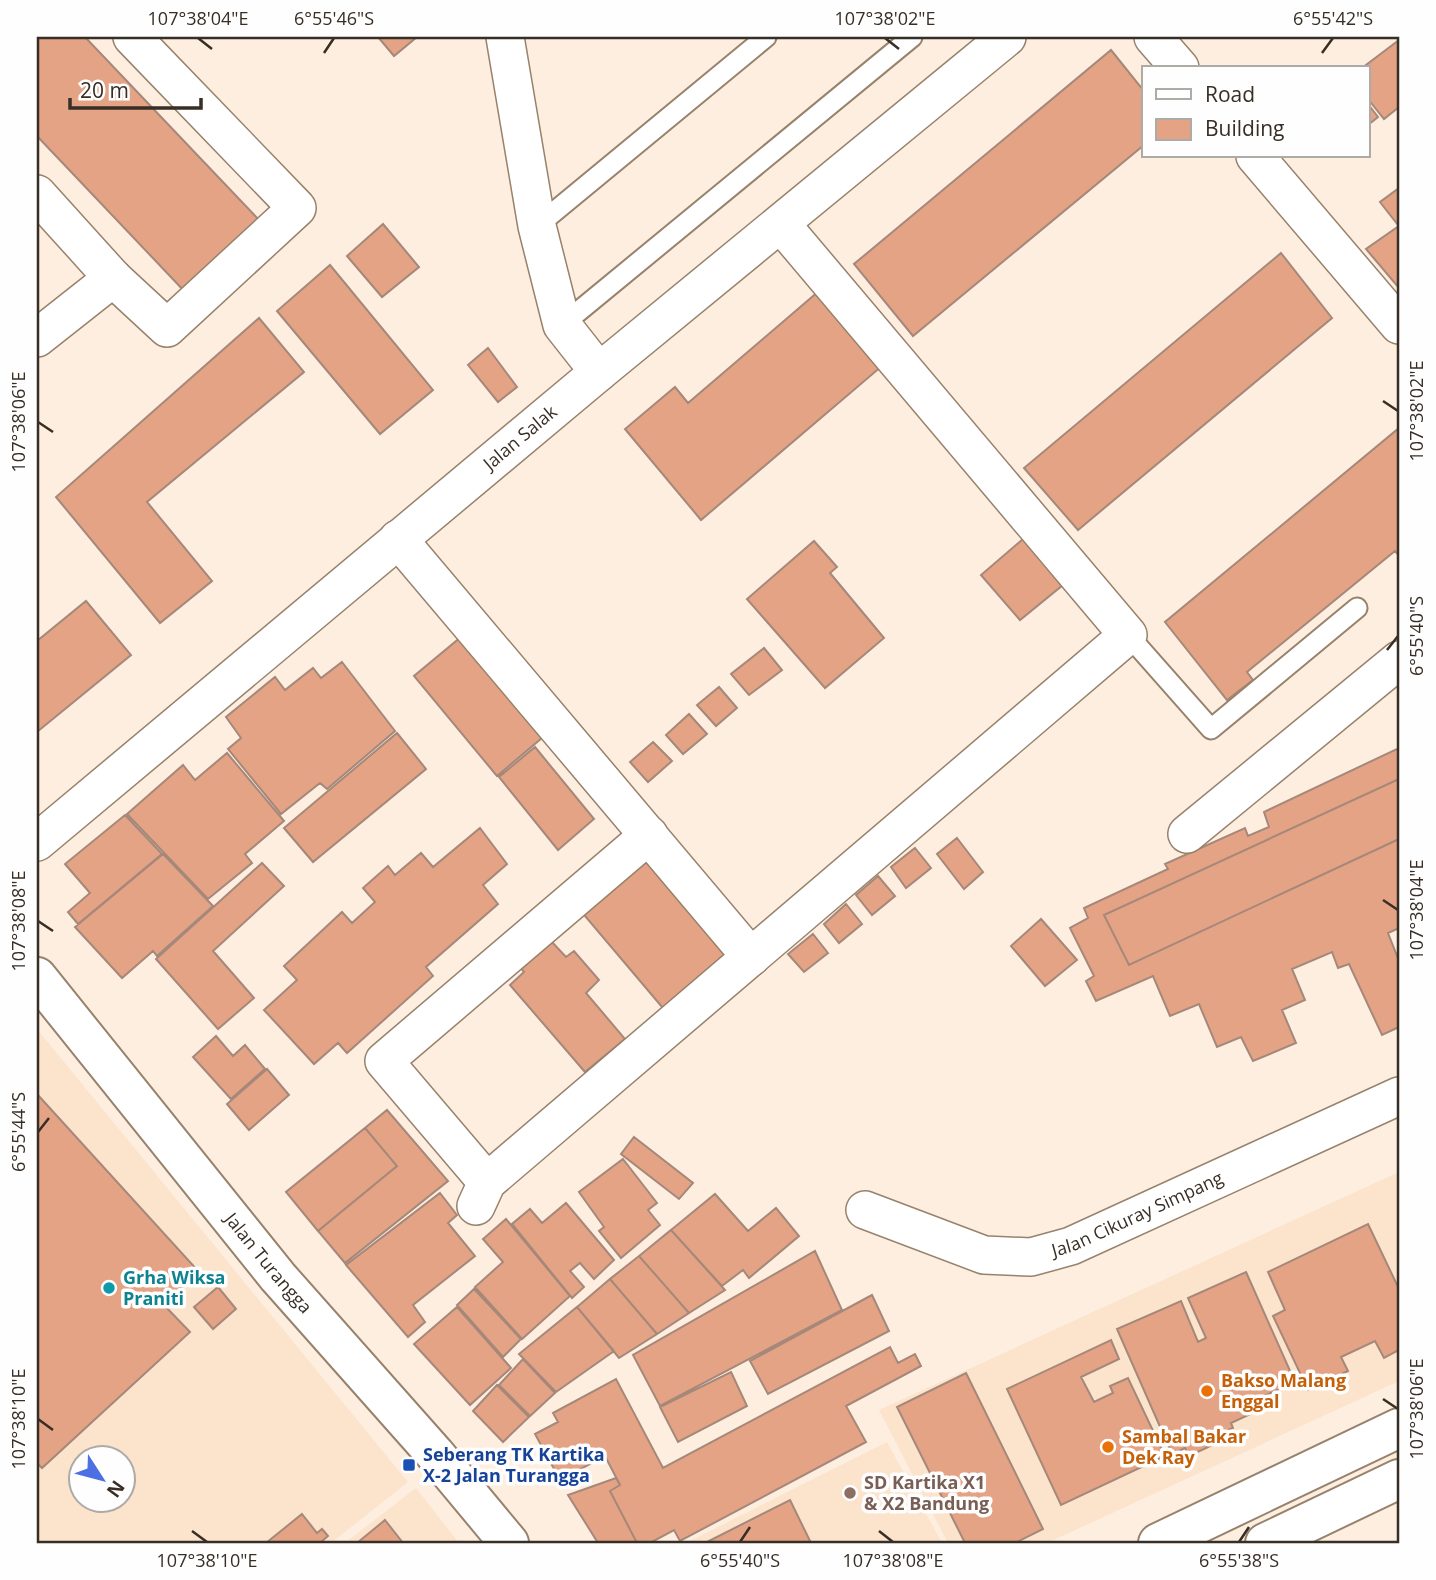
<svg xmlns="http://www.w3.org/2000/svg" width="1436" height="1580" viewBox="0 0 1436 1580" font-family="'Open Sans',sans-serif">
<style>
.built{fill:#fbe3cc;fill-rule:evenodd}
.building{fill:#e4a384;stroke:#a5887a;stroke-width:2}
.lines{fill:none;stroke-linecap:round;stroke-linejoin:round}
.service-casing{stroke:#97826c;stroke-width:23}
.minor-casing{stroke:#97826c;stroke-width:40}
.secondary-casing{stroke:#97826c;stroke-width:42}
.primary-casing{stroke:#97826c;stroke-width:42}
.service{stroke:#fff;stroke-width:19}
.minor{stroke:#fff;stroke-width:37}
.secondary{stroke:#fff;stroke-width:38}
.primary{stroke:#fff;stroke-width:38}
.ticks{fill:none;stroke:#372e25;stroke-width:2.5}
.culture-dot{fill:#0f9aa8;stroke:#fefefe;stroke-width:2.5}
.food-dot{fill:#e8710a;stroke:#fefefe;stroke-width:2.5}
.transit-dot{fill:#1a4fb4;stroke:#fefefe;stroke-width:2.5}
.education-dot{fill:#8d6e63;stroke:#fefefe;stroke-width:2.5}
.labels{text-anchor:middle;stroke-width:7;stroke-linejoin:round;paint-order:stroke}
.street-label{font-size:18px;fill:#372e25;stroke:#fefefe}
.culture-label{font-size:18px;font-weight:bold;fill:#0d838f;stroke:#fefefe;text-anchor:start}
.food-label{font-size:18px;font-weight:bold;fill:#c56008;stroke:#fefefe;text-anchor:start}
.transit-label{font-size:18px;font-weight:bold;fill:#164399;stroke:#fefefe;text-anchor:start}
.education-label{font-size:18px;font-weight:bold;fill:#785e54;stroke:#fefefe;text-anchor:start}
.neatline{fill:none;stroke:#372e25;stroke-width:2.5}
.ticks-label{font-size:18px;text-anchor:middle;fill:#372e25}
</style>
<rect width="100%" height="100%" fill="#fdeee0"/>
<path class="built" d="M37 1029 408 1482 331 1543H37ZM80 1458H122V1500H80Z
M1399 1172V1381L1047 1543H948L879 1410Z
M887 1442 942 1543H686Z
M416 1488 459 1543H345Z"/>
<path class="building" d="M37 37H85L262 223 187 294 37 136Z
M378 37H417L394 56Z
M1399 40V107L1384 119 1368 99V68H1362Z
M1111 50 1144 91V145L913 336 854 264Z
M1368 104 1378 117 1368 125Z
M1399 188V225H1398L1380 202Z
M383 224 419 267 382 297 347 256Z
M1399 226V288L1366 249Z
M1281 253 1332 318 1078 530 1024 468Z
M330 265 433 390 380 434 277 311Z
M826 285 889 360 701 520 625 429 675 387 688 403Z
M259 318 304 372 147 502 212 581 160 623 56 497Z
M488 348 517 387 498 402 468 365Z
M1399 428V556L1395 551 1247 672 1253 680 1227 700 1165 622Z
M1030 533 1069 580 1020 620 981 575Z
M814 541 837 567 830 573 884 638 825 688 747 599Z
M86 601 131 655 37 732V641Z
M461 637 543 737 497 776 414 676Z
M764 648 782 670 749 695 731 674Z
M342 662 395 731 327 789 320 783 281 814 228 749 241 738 226 717 275 677 285 690 313 668 321 678Z
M719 687 737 708 716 726 697 705Z
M689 714 707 734 683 754 666 735Z
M397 733 426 769 313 862 284 828Z
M653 742 672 761 648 782 630 762Z
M535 747 594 819 558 850 499 777Z
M1399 748V779L1104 915 1129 965 1399 839V928L1388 933 1399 961V1027L1382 1035 1349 964 1338 968 1332 952 1292 969 1305 1000 1282 1010 1296 1043 1253 1061 1241 1037 1217 1047 1199 1004 1170 1016 1153 976 1096 1001 1086 981 1094 976 1070 928 1088 918 1084 908 1168 869 1165 864 1245 828 1248 836 1269 827 1264 812Z
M227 753 284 821 245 854 252 863 208 899 127 814 183 765 195 780Z
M1399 779V839L1129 965 1104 915Z
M125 815 162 854 78 924 68 912 90 893 65 864Z
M480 828 507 864 483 885 498 904 426 967 433 976 347 1053 338 1043 314 1064 264 1010 297 980 284 966 342 912 352 923 375 902 363 888 388 866 395 875 421 853 433 867Z
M957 838 983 872 964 889 937 854Z
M915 848 931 868 906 888 891 867Z
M163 854 213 906 157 956 153 951 122 978 75 927Z
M645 855 732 959 668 1014 579 909Z
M262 863 284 886 213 951 254 998 218 1029 156 959Z
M878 876 895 896 872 915 856 895Z
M846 904 862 924 839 943 824 924Z
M1041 919 1077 960 1045 986 1011 946Z
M813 934 828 953 804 972 788 954Z
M550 940 566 957 574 951 599 980 586 993 625 1039 585 1072 510 985 524 972 520 967Z
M216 1036 233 1056 245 1045 265 1069 231 1099 193 1057Z
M267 1069 289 1095 249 1130 227 1104Z
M37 1094 199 1272 163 1304 190 1332 42 1468 37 1463Z
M387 1110 448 1181 345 1263 318 1231 397 1166 365 1128Z
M365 1128 397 1166 318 1231 286 1192Z
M634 1137 693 1183 679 1199 621 1154Z
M623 1159 657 1203 648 1210 660 1225 621 1258 599 1231 604 1227 579 1192Z
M440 1193 457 1215 448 1223 475 1256 413 1305 425 1322 408 1337 346 1265Z
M715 1194 748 1231 776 1208 799 1236 749 1278 743 1270 722 1286 671 1230Z
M566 1203 614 1260 594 1279 580 1263 570 1271 584 1287 572 1298 512 1224 530 1209 542 1223Z
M506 1219 570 1296 522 1339 475 1287 503 1262 483 1239Z
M1368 1224 1399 1289V1350L1384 1358 1375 1341 1341 1357 1348 1371 1308 1390 1273 1316 1285 1310 1268 1272Z
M671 1230 725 1290 689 1313 639 1256Z
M815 1251 842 1310 660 1406 633 1355Z
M639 1256 689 1313 657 1334 610 1279Z
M1246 1272 1295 1382 1255 1400 1259 1410 1231 1423 1233 1428 1214 1436 1217 1443 1189 1456 1185 1448 1172 1454 1117 1329 1181 1301 1198 1342 1206 1338 1188 1298Z
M610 1279 657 1334 619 1358 577 1307Z
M218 1287 236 1309 213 1329 194 1307Z
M474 1289 521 1339 503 1357 457 1305Z
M872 1295 889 1331 768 1394 750 1361Z
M457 1307 511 1368 470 1405 414 1344Z
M577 1307 614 1351 556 1392 519 1354Z
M1111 1340 1119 1359 1081 1377 1094 1402 1113 1393 1110 1386 1128 1378 1165 1456 1061 1505 1007 1389Z
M890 1347 898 1363 915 1354 921 1366 846 1406 866 1442 680 1541 674 1530 650 1543H637L610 1491 620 1485 605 1456 560 1480 535 1434 558 1422 553 1413 616 1379 663 1468Z
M523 1359 555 1393 530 1416 499 1385Z
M731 1372 747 1406 678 1442 660 1407Z
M966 1373 1043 1529 1015 1543H965L897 1407Z
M497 1385 529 1417 503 1442 473 1411Z
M616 1478 620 1485 610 1491 637 1543H598L568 1495Z
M790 1500 811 1543H705Z
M302 1514 317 1533 322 1529 328 1536 320 1543H266Z
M385 1520 403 1543H357Z"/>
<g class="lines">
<g class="service-casing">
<path id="service" d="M537 226 766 37
M562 325 912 37
M1128 635 1211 729 1357 608"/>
</g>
<g class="minor-casing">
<g id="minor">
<path d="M505 37 537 226 562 325 599 372"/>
<path d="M1153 37 1180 68"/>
<path d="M1255 156 1399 325"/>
<path d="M37 194 113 278 167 328 297 208 132 37"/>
<path d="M37 338 113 278"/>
<path d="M398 539 751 957"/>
<path d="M1187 834 1399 660"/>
<path id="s1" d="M37 842 599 372 1007 37"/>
<path d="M487 1182 384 1061 649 835"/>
<path d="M476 1206 487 1182 1128 635 781 224"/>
<path id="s2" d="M865 1210 984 1255 1031 1257 1071 1246 1399 1096"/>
</g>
</g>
<g class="secondary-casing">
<g id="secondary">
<path id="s3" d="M37 977 278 1277 435 1454 509 1543"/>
</g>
</g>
<g class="primary-casing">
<path id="primary" d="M1158 1543 1399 1428
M1265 1543 1399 1479"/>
</g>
<use href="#service" class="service"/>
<use href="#minor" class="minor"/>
<use href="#secondary" class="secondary"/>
<use href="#primary" class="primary"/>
</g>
<path class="ticks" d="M198 38 212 49M885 38 899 49M324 53 334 38M1322 53 1333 38M1383 401 1398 411M38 422 53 432M1387 650 1398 636M1383 900 1398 910M38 921 53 931M38 1132 49 1118M1383 1399 1398 1409M38 1419 53 1430M192 1531 207 1542M879 1531 893 1542M740 1542 750 1527M1239 1542 1249 1527"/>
<circle class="culture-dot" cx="109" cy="1288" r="7"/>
<g class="food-dot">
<circle cx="1207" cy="1391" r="7"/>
<circle cx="1108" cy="1447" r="7"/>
</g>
<rect class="transit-dot" x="402" y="1458" width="14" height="14" rx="3.5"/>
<circle class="education-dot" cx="850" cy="1493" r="7"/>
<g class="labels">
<g class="street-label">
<text dy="6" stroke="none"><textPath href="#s1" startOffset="630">Jalan Salak</textPath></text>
<text dy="6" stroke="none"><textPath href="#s2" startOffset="289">Jalan Cikuray Simpang</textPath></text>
<text dy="6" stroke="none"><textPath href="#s3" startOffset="368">Jalan Turangga</textPath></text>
</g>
<g class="culture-label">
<text x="123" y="1284">Grha Wiksa<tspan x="123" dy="21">Praniti</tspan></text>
</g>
<g class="food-label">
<text x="1221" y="1387">Bakso Malang<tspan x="1221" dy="21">Enggal</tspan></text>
<text x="1122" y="1443">Sambal Bakar<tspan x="1122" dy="21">Dek Ray</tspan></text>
</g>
<g class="transit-label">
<text x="423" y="1461">Seberang TK Kartika<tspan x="423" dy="21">X-2 Jalan Turangga</tspan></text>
</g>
<g class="education-label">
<text x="864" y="1489">SD Kartika X1<tspan x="864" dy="21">&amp; X2 Bandung</tspan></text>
</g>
</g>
<rect width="1436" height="1580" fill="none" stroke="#fefefe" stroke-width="77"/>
<rect x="1142" y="66" width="228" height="91" fill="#fefefe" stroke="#aeaba7" stroke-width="2"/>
<rect x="1156" y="89" width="35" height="10" fill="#ffffff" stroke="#aeaba7" stroke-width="2"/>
<text x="1205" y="102" font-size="21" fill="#372e25">Road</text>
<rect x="1156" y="119" width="35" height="21" fill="#e4a384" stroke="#aeaba7" stroke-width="2"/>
<text x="1205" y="136" font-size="21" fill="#372e25">Building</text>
<g transform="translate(102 1479) rotate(126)"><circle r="33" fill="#fefefe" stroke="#aeaba7" stroke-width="2"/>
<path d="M0-5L12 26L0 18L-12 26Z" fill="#4c70e3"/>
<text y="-10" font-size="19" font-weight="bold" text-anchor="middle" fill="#372e25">N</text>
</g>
<path d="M70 98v10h131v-10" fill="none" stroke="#372e25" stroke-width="3.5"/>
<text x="80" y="98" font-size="21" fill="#372e25" stroke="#fefefe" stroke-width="5" paint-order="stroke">20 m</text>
<rect x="38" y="38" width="1360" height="1504" class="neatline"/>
<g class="ticks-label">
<text x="198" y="25">107°38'04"E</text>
<text x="334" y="25">6°55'46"S</text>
<text x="885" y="25">107°38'02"E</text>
<text x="1333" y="25">6°55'42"S</text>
<text transform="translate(1417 411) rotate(-90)" y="6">107°38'02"E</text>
<text transform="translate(19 422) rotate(-90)" y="6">107°38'06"E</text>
<text transform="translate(1417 636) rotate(-90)" y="6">6°55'40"S</text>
<text transform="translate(1417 910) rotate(-90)" y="6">107°38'04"E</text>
<text transform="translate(19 921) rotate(-90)" y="6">107°38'08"E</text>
<text transform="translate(19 1132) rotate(-90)" y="6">6°55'44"S</text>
<text transform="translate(1417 1409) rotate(-90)" y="6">107°38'06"E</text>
<text transform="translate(19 1419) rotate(-90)" y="6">107°38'10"E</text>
<text x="207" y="1567">107°38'10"E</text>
<text x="740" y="1567">6°55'40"S</text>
<text x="893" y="1567">107°38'08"E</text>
<text x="1239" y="1567">6°55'38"S</text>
</g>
</svg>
